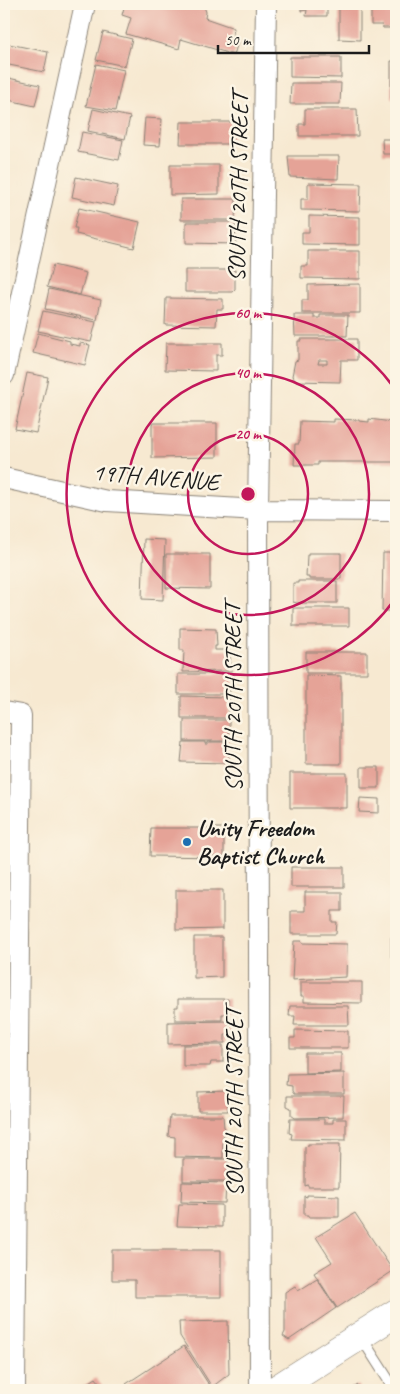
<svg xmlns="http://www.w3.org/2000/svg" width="400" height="1394" viewBox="0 0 400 1394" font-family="Caveat,sans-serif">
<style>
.building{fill:#e5a397;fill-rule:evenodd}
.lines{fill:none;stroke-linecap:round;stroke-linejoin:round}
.lane-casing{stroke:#8a8276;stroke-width:12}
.street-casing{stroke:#8a8276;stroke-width:22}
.primary-casing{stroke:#8a8276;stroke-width:29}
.lane{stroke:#fff;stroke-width:10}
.street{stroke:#fff;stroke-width:20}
.primary{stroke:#fff;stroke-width:28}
.ring{fill:none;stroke:#c2185b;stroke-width:2.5}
.poi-dot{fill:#1f6fb2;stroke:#fcf5e5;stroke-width:2}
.labels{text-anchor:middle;stroke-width:5;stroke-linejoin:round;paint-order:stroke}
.street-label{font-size:24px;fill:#1c1c1c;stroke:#fcf5e5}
.poi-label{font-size:24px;font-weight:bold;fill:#1c1c1c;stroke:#fcf5e5;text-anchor:start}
.centre{fill:#c2185b;stroke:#fcf5e5;stroke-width:2.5}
.ring-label{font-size:15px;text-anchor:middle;font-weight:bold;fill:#c2185b;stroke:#fcf5e5;stroke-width:5;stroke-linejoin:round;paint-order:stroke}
</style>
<rect width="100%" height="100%" fill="#fcf5e5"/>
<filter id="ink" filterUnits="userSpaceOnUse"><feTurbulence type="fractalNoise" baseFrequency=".02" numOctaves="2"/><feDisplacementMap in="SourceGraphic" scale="10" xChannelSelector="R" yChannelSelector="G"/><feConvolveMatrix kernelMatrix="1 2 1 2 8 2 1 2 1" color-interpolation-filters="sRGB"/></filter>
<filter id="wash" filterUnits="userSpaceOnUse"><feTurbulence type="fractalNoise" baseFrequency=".0096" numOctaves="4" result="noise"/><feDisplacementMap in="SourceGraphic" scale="20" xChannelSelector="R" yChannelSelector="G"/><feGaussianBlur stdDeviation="1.12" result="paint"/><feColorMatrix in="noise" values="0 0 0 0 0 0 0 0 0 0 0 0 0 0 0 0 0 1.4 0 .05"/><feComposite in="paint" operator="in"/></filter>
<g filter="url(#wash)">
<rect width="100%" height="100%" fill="#f7e9d1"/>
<g id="blocks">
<path class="building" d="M125 4H203L206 12 205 18 234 28 232 40 238 42 234 55 181 39 179 49 126 34 131 18 122 15Z
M301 4H327V16H306L307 10 301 11Z
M339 4H360V40L339 39Z
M371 4H396V28H383L382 25H371Z
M103 32 132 39 125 66 96 60Z
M4 43 48 52 44 72 4 64Z
M290 57H341V78L290 77Z
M391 61H396V98H391Z
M96 64 124 70 115 111 86 106Z
M4 77 40 85 35 106 4 99Z
M291 83H341L340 104H290Z
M93 109 130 117 125 139 88 131Z
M305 109H357L358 136H299V124H305Z
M145 118 162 119 160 146 143 145Z
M181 122H235V132H232V144H180Z
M82 132 123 140 119 160 78 152Z
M382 139H396V154H383Z
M288 156H339L338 179 290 177Z
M170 165H219V194L170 195Z
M76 177 118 186 114 206 72 197Z
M308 183 361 184 360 211 301 210V199H308Z
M181 199H236L235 220H181Z
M79 208 140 222 134 248 76 234 77 228H74Z
M309 216 360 217V245L302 244V232H309Z
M186 222H235L236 244 186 243Z
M308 251H360V279L301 278V266H308Z
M53 265 86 273 80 295 47 287Z
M185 270H235V289L232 292H185Z
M360 284V313H302V300H308V285Z
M49 289 101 300 97 320 45 309Z
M166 298 223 299V309H217L216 326 165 325Z
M43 311 96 322 91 342 38 331Z
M294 315H314V318H320V315H348L347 336H295Z
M38 333 70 341V344L80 346V343L90 345 85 365 33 353Z
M301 339H357V360H341L340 382 296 381 292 376 295 361 298 360V341H301ZM319 360H327V364H318Z
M166 343H222V355H216V371L165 370Z
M27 373 48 377 36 433 15 429Z
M334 419 359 420V421L369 422V419L392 422V419L396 420V462H318V465H294L295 444H299L300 421 334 422Z
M152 423H217V457L152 458Z
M144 539 165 540 163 600 142 599Z
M309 553H341V579H309V577H306L307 555H309Z
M383 553H396V611H382Z
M166 554H210V589L166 588Z
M298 581H337V603H297L293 602V583H298Z
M293 608H349V626H293Z
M180 628 216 629 217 646H215V650H229L232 671 183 672 184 650H180Z
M306 652H367V673H306Z
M395 665H396V695H394Z
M178 674H234V686H229L230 694H178Z
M306 675 341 676V764H306Z
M181 696 229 697V718H181Z
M184 720H229V741H184Z
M183 742H205V744H208V742H226V751H229V763L181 762Z
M361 767H379V788H361Z
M290 773H347V808H290Z
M360 798 379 799V813L359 812Z
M151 828H224V857L150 856Z
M291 867H344V887H291Z
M176 890H223V929L176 930Z
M305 892H342V911H332V922H337L336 934H291V911H305Z
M194 937H222V977L194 978Z
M391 937H396V957H391Z
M294 941H302V943L347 944 346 977 292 980Z
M301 982H362V1003L304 1002V996H301Z
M178 999H228V1014H222V1020H175V1007H178Z
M290 1006H348L349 1025H294L295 1016H289Z
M229 1021V1035H225V1043L168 1044V1022Z
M295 1030 348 1031V1048H290V1038H295Z
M183 1045H223V1062H211L210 1066H183Z
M305 1053H341V1072L305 1073Z
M344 1073V1094H294L292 1091V1086L286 1085 287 1074Z
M227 1091 228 1111H198V1092Z
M287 1096H344L343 1117 295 1118 291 1115V1108L287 1106Z
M170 1116H223L224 1127 226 1129 225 1134 223 1136V1158L175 1157V1137L168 1136Z
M290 1119H324V1123H333V1119H346V1140L291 1139 292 1134 289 1133Z
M308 1144H340L339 1187H308V1185L305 1186V1147L308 1146Z
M183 1159H228V1172H226V1181H183Z
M182 1182 226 1183 225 1203 181 1202Z
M307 1195 339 1196V1217H308V1215H304V1196L307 1197Z
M179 1204 222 1205V1227L177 1226Z
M355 1213 393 1271 337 1308 314 1273 332 1262 316 1237Z
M112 1250H221V1297H135V1280H112Z
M317 1279 336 1308 289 1340 283 1336 285 1332V1292L295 1286 298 1291Z
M228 1321 229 1374 212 1387 180 1336 179 1322Z
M184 1346 211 1388 208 1390H130L126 1384Z
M96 1378 105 1390H80L79 1389Z
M358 1385 361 1390H350Z"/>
</g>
</g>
<g filter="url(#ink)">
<use href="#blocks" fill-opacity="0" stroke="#8a8276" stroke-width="1"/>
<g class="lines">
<g class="lane-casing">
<path id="lane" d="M361 1337 393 1387H396"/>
</g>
<g class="street-casing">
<path id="street" d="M4 375 85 4
M4 478 107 501 258 510 396 511
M4 712 21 715 15 1390
M260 1390 258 510 266 4"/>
</g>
<g class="primary-casing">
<path id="primary" d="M275 1390 396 1313"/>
</g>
<use href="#lane" class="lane"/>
<use href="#street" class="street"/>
<use href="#primary" class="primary"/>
</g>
</g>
<g class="ring">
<circle cx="248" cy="494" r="60"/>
<circle cx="248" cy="494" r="121"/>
<path d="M395 599A181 181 0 1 1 395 389"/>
</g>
<circle class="poi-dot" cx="187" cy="842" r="5"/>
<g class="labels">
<g class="street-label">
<text transform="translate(238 187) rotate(-89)" y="8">SOUTH 20TH STREET</text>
<text transform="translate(156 477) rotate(5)" y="8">19TH AVENUE</text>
<text transform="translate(233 697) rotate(-90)" y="8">SOUTH 20TH STREET</text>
<text transform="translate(234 1102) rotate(-90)" y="8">SOUTH 20TH STREET</text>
</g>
<g class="poi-label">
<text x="197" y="836">Unity Freedom<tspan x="197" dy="28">Baptist Church</tspan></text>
</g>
</g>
<circle cx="248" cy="494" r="8" class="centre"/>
<g class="ring-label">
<text x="248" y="318">60 m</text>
<text x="248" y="378">40 m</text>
<text x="248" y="439">20 m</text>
</g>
<rect width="400" height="1394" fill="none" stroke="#fcf5e5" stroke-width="20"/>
<path d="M218 45v8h151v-8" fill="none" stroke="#1c1c1c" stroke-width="2.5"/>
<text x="225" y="45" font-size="15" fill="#1c1c1c" stroke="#fcf5e5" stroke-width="4" paint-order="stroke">50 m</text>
</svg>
